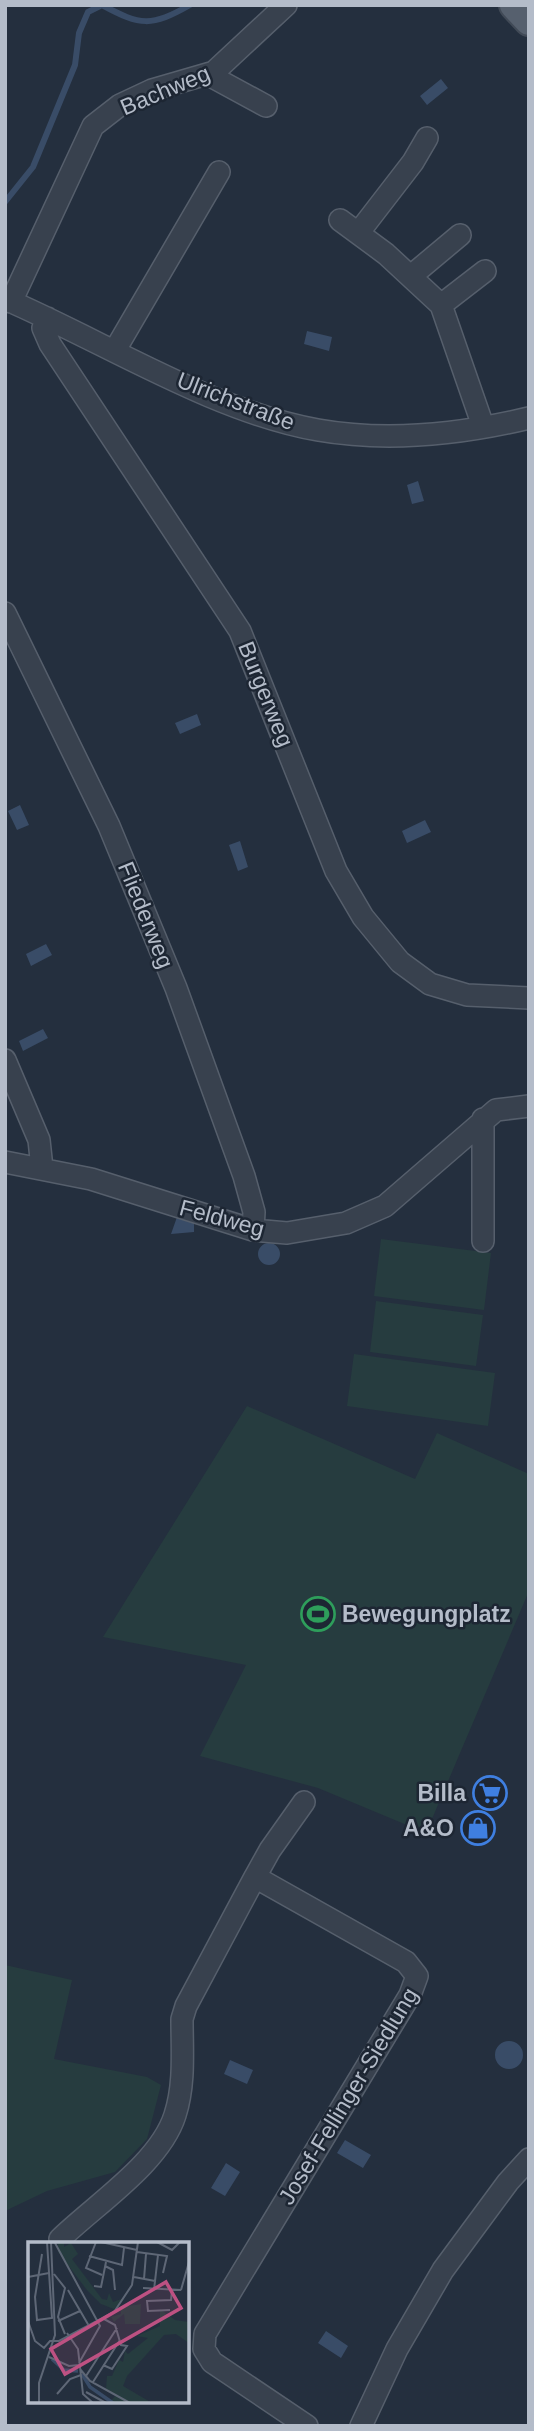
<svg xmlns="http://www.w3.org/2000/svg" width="534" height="2431" viewBox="0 0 534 2431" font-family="Arial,sans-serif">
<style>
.green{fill:#263c3f}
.water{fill:#394c67}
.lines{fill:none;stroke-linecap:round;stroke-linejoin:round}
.stream{stroke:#394c67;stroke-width:6}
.minor-casing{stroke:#565f6c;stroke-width:24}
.major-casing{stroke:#414a57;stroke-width:32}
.minor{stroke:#38414e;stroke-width:21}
.major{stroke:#56606e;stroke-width:28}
.labels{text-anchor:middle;stroke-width:5;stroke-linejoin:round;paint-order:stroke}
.street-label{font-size:23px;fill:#b4bcc9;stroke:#1d2633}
.poi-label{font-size:23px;font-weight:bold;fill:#b4bcc9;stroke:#1d2633;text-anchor:end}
.inset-river{fill:none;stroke:#394c67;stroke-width:3.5}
.inset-road{fill:none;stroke:#5e6776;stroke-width:2}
.view{fill:#bd5182;fill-opacity:0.15;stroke:#bd5182;stroke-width:3.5}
.inset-edge{fill:none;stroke:#b4bcc9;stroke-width:3.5}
</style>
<rect width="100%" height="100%" fill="#242f3e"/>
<path class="green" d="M381 1239 491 1253 484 1310 374 1296Z
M376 1301 483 1315 476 1366 370 1352Z
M354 1354 495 1373 488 1426 347 1406Z
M247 1406 415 1479 437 1433 529 1474V1591L426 1833 318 1788 200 1756 246 1665 103 1637Z
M5 1965 72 1980 54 2059 147 2077 161 2085 147 2139 115 2172 47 2191 5 2211Z"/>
<path class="water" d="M441 79 448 88 427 105 420 96Z
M307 331 332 337 329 351 304 344Z
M418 481 424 501 412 504 407 485Z
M197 714 201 725 180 734 175 723Z
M20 805 29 825 17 830 8 811Z
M425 820 431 832 407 843 402 831Z
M240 841 248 867 238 871 229 845Z
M46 944 52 955 31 966 26 954Z
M43 1029 48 1038 23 1051 19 1041Z
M177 1217 194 1223V1232L171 1234Z
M258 1254a11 11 0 1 1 22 0a11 11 0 1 1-22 0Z
M495 2055a14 14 0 1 1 28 0a14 14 0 1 1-28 0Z
M230 2060 253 2070 247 2084 224 2074Z
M345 2140 371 2155 363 2168 337 2153Z
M226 2163 240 2172 225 2196 211 2188Z
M326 2331 348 2346 341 2358 318 2343Z"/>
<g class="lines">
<path class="stream" d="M102 5C141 26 151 27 190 5
M5 202 33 167 75 65 79 33 88 12 102 5"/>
<g class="minor-casing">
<path id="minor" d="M207 74 266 106
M340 220 386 254 441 305 483 426
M359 232 413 162 427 138
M411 276 460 235
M5 299C103 341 214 412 318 430 386 442 462 434 529 418
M11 302 93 126 120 105 152 90 214 72 286 5
M441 305 485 271
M47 318 43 328 50 344 240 631 336 871 363 917 400 962 430 984 467 995 529 998
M115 350 219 172
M5 613 109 826 176 988 244 1176 254 1212 253 1230
M5 1060 39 1140 42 1168
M5 1162 91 1179 253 1230 287 1233 346 1223 385 1206 496 1110 529 1106
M483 1241V1119
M255 1877 270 1850 304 1802
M60 2239C96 2204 160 2163 175 2115 185 2084 182 2051 182 2019L186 2006 255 1877 406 1962 417 1976 410 1995 205 2334 204 2349 212 2362 307 2426
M361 2426 397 2349 443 2270 508 2182 529 2159"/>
</g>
<g class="major-casing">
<path id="major" d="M514 5 529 21"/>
</g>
<use href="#minor" class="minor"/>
<use href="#major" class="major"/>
</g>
<defs>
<g id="stadium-ring" transform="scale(1.75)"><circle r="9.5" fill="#1d2633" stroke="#2e9e5b" stroke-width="1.5"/><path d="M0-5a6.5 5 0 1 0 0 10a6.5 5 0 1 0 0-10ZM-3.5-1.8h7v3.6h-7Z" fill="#2e9e5b"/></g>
<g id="supermarket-ring" transform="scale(1.75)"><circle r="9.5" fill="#1d2633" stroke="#3f7fe0" stroke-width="1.5"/><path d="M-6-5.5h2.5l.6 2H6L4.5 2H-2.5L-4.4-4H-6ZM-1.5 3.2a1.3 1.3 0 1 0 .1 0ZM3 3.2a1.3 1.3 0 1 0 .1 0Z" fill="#3f7fe0"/></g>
<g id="shop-ring" transform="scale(1.75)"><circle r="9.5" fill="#1d2633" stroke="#3f7fe0" stroke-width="1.5"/><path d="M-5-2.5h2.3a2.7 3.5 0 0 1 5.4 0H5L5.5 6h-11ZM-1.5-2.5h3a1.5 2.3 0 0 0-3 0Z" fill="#3f7fe0"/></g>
</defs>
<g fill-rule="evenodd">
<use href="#stadium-ring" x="318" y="1614"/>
<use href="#supermarket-ring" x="490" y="1793"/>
<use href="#shop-ring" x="478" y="1828"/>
</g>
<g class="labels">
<g class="street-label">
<text transform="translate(165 90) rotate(-23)" y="8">Bachweg</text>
<text transform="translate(236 401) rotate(21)" y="8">Ulrichstraße</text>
<text transform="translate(266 694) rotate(68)" y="8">Burgerweg</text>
<text transform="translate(146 915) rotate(68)" y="8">Fliederweg</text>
<text transform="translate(222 1218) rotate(15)" y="8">Feldweg</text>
<text transform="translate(348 2096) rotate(-59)" y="8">Josef-Fellinger-Siedlung</text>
</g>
<g class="poi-label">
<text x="342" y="1622" text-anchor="start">Bewegungplatz</text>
<text x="466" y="1801">Billa</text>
<text x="454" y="1836">A&amp;O</text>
</g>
</g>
<g transform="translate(28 2242)">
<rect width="161" height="161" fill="#242f3e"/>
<path d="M30 0H36V5L43 1 50 12 44 17 74 57 79 58 81 51 85 60 96 56 86 67 73 62 59 48 30 10ZM113 62 112 82H97L96 72 86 80 83 75 93 72V65ZM132 67 147 78 161 80V101L148 92 136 93 99 134 95 144 124 161H81L88 153 78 147 79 134H84L91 118 95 120 97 109 100 112 120 96 109 94 132 84Z" fill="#263c3f"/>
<path class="inset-river" d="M24 117 36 128 50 129M54 132 62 145 85 161"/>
<path class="inset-road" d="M68 0 58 26 74 33M73 0 109 8M129 0 144 8 152 0M27 1 72 84 51 121M109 10 139 14 135 31M14 12 7 55 9 78 24 76 19 0M61 14 94 23 96 6M77 24 85 28 87 48M26 32 37 46 30 75 37 92M0 35 21 31M106 35 127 39M116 37 118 12M66 44 73 45 78 20M115 46 153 48M40 48 61 84M126 48 130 13M153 48 161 20M142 68 120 69 119 59 143 58 144 48M0 79 7 99 16 106 22 99H31L86 70 104 43 110 0M30 79 52 69M39 91 50 107 55 152 65 161M21 115 41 124 51 123M75 123 84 127 99 104 93 103 87 83 76 77M52 127 62 139 102 161M58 134 89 86M65 140 92 98M58 150 78 161M29 152 42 137 53 133M11 161V141L27 93 23 0"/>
<path class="view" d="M138 40 153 66 37 132 23 107Z"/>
<rect width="161" height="161" class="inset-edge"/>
</g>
<rect width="534" height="2431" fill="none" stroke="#b4bcc9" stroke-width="14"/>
</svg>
